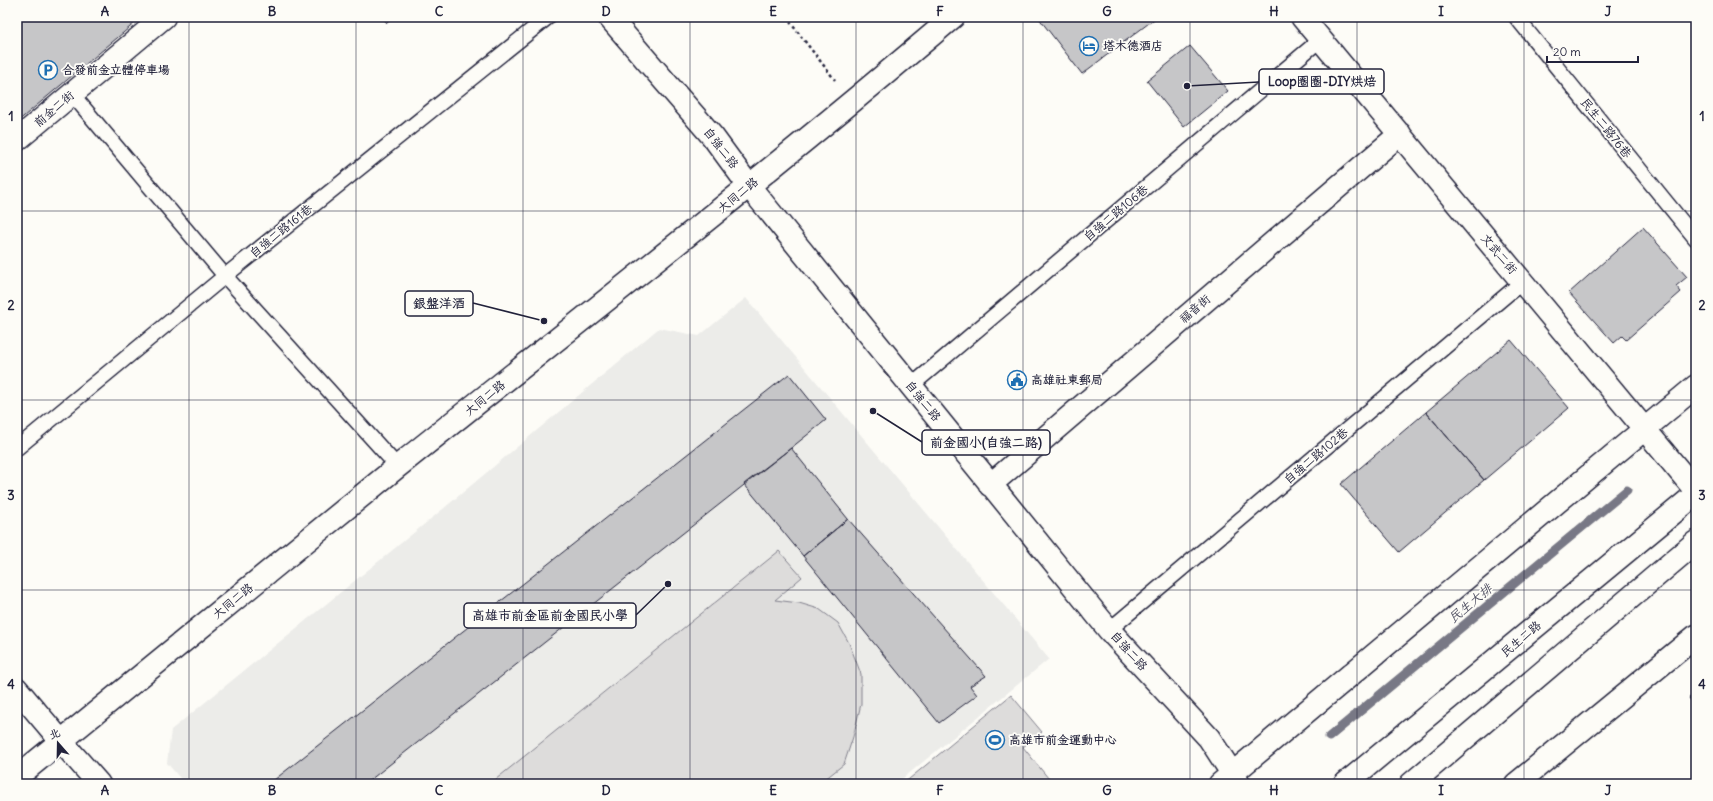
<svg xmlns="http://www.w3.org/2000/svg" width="1713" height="801" viewBox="0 0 1713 801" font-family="Delius,'LXGW WenKai TC',sans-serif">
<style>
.built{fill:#ecece9}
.green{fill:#dddcdb;stroke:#807f8b}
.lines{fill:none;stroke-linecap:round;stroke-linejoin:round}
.stream{stroke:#787885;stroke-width:9}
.building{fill:#c6c6c8;stroke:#22223b}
.lane-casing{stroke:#22223b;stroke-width:17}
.street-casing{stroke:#22223b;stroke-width:25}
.secondary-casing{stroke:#22223b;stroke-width:25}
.path{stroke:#22223b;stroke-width:2.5;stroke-dasharray:3 3;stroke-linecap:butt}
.lane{stroke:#fdfcf7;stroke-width:14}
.street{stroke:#fdfcf7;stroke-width:22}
.secondary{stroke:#fdfcf7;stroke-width:22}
.grid{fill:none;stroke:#22223b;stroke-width:1;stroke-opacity:0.55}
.labels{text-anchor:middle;stroke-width:3.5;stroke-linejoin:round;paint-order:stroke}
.poi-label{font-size:12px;font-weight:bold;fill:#22223b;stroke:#fdfcf7;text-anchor:start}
.street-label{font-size:12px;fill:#22223b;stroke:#fdfcf7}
.water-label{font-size:13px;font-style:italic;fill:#545466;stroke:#fdfcf7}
.leader{fill:none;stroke:#22223b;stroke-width:1.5}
.callout-dot{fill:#22223b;stroke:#fdfcf7;stroke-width:1.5}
.callout{fill:#fdfcf7;stroke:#22223b;stroke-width:1.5}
.callout-label{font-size:13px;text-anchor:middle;font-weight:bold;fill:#22223b}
.neatline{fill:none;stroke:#22223b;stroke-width:1.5}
.grid-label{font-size:13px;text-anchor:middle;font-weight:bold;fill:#22223b}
</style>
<rect width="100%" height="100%" fill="#fdfcf7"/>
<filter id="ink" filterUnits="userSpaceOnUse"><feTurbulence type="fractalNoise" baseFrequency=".025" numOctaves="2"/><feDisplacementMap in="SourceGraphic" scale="8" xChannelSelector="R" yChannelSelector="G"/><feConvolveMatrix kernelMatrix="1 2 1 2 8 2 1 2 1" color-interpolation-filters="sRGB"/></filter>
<g filter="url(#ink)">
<path class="built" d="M746 298 1049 659 896 784H185L167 763 171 730 443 509 659 328 699 336Z"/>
<path class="green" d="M779 551 802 577 775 600 799 603 819 609 838 623 849 643 861 674V704L853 737 844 764 819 784H490Z
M1011 695 1042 732 1023 747 1053 784H903Z"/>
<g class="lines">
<path class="stream" d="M1329 737 1627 490"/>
</g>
<path class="building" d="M17 17H142L17 122Z
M382 17H394L387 23Z
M1038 17H1157L1082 74Z
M1190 46 1228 91 1184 127 1147 81Z
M1696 160V171L1691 164Z
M1643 227 1687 277 1676 286 1681 292 1626 340 1622 336 1614 343 1569 293Z
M1511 340 1569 408 1484 480 1426 412Z
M789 374 826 420 791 448 365 784H269Z
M1426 412 1484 480 1399 552 1341 484Z
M791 448 848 519 803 556 744 484Z
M848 519 986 676 970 686 977 695 939 723 803 556Z
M1696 692V707L1689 698Z"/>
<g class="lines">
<g class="lane-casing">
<path id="lane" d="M1516 17 1696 239
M72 94 225 276 398 467
M911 386 1321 39
M17 448 225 276 548 17
M1109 630 1522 282"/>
</g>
<g class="street-casing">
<path id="street" d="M609 17 713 137 749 186 1109 630 1209 738 1239 784
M1302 17 1696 491
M17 140 164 17
M990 485 1400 134
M17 689 61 741 99 784
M17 777C144 674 270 570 397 467 583 318 771 172 953 17"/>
</g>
<g class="secondary-casing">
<path id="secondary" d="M1220 784 1696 386
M1345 784 1696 494
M1411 784 1696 542
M1516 784 1696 636"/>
</g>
<path class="path" d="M786 17 835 80"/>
<use href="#lane" class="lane"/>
<use href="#street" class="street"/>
<use href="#secondary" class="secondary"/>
</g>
</g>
<path class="grid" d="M189 17V784M356 17V784M523 17V784M690 17V784M856 17V784M1023 17V784M1190 17V784M1357 17V784M1524 17V784M17 211H1696M17 400H1696M17 590H1696"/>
<defs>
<g id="hotel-ring" transform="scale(1)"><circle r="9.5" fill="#fdfcf7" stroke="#1f6fb2" stroke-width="1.5"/><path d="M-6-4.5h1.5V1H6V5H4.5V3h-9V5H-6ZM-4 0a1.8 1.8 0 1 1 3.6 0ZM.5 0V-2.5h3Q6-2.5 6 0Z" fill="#1f6fb2"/></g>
<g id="parking-ring" transform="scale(1)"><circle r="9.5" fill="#fdfcf7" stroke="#1f6fb2" stroke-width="1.5"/><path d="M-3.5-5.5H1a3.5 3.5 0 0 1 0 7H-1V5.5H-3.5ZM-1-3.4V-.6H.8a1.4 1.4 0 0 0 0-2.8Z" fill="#1f6fb2"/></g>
<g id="civic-ring" transform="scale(1)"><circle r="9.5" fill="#fdfcf7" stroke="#1f6fb2" stroke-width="1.5"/><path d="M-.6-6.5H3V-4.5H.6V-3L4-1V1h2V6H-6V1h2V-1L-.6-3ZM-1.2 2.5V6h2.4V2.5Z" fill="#1f6fb2"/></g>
<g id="stadium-ring" transform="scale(1)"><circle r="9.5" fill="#fdfcf7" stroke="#1f6fb2" stroke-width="1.5"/><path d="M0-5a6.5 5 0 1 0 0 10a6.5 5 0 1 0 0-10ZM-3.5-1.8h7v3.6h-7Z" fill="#1f6fb2"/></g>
</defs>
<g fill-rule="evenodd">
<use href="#hotel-ring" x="1089" y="46"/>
<use href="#parking-ring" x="48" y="70"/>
<use href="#civic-ring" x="1017" y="380"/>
<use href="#stadium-ring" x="995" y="740"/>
</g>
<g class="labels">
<g class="poi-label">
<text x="1103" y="50">塔木德酒店</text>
<text x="62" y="74">合發前金立體停車場</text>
<text x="1031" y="384">高雄社東郵局</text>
<text x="1009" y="744">高雄市前金運動中心</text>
</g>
<g class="street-label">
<text transform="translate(54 109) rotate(-40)" y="4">前金二街</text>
<text transform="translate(1606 128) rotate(51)" y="4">民生二路76巷</text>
<text transform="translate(721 148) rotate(52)" y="4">自強二路</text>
<text transform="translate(738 195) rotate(-39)" y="4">大同二路</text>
<text transform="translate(1116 213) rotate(-40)" y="4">自強二路106巷</text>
<text transform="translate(281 231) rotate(-39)" y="4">自強二路161巷</text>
<text transform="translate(1499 254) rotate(50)" y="4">文武二街</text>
<text transform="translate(1195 309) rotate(-41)" y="4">福音街</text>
<text transform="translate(485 398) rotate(-39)" y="4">大同二路</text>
<text transform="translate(923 401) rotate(51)" y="4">自強二路</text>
<text transform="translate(1316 456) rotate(-40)" y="4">自強二路102巷</text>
<text transform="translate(233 601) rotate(-39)" y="4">大同二路</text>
<text transform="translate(1521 639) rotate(-40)" y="4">民生二路</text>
<text transform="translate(1129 651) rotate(48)" y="4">自強二路</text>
</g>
<g class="water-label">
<text transform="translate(1470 603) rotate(-40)" y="5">民生大排</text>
</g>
</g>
<path class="leader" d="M1187 86L1259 82M544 321L473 303M873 411L922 442M668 584L636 615"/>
<g class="callout-dot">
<circle cx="1187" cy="86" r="4"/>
<circle cx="544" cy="321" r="4"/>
<circle cx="873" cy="411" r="4"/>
<circle cx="668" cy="584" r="4"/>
</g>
<g class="callout">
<rect x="1259" y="69" width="125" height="25" rx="4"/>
<rect x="405" y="291" width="68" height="25" rx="4"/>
<rect x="922" y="430" width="128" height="25" rx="4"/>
<rect x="464" y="603" width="172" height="25" rx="4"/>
</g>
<g class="callout-label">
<text x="1322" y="86">Loop圈圈-DIY烘焙</text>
<text x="439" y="308">銀盤洋酒</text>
<text x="986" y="447">前金國小(自強二路)</text>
<text x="550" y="620">高雄市前金區前金國民小學</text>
</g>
<rect width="1713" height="801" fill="none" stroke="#fdfcf7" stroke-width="44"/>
<g transform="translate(58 743) rotate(340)" stroke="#fdfcf7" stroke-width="3" paint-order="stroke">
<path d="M0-3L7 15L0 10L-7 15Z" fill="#22223b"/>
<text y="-6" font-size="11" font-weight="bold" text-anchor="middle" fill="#22223b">北</text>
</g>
<path d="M1547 56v6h91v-6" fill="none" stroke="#22223b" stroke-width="2"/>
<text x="1553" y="56" font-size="12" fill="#22223b" stroke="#fdfcf7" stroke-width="3" paint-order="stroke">20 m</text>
<rect x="22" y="22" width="1669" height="757" class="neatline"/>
<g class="grid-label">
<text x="105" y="16">A</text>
<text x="272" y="16">B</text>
<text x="439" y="16">C</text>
<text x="606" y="16">D</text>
<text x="773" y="16">E</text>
<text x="940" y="16">F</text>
<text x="1107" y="16">G</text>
<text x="1274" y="16">H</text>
<text x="1441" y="16">I</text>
<text x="1608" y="16">J</text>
<text x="11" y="121">1</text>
<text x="1702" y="121">1</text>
<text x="11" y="310">2</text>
<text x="1702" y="310">2</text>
<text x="11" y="500">3</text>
<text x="1702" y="500">3</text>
<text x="11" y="689">4</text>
<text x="1702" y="689">4</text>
<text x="105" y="795">A</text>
<text x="272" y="795">B</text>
<text x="439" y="795">C</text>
<text x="606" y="795">D</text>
<text x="773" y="795">E</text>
<text x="940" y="795">F</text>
<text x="1107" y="795">G</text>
<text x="1274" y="795">H</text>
<text x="1441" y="795">I</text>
<text x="1608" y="795">J</text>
</g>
</svg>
